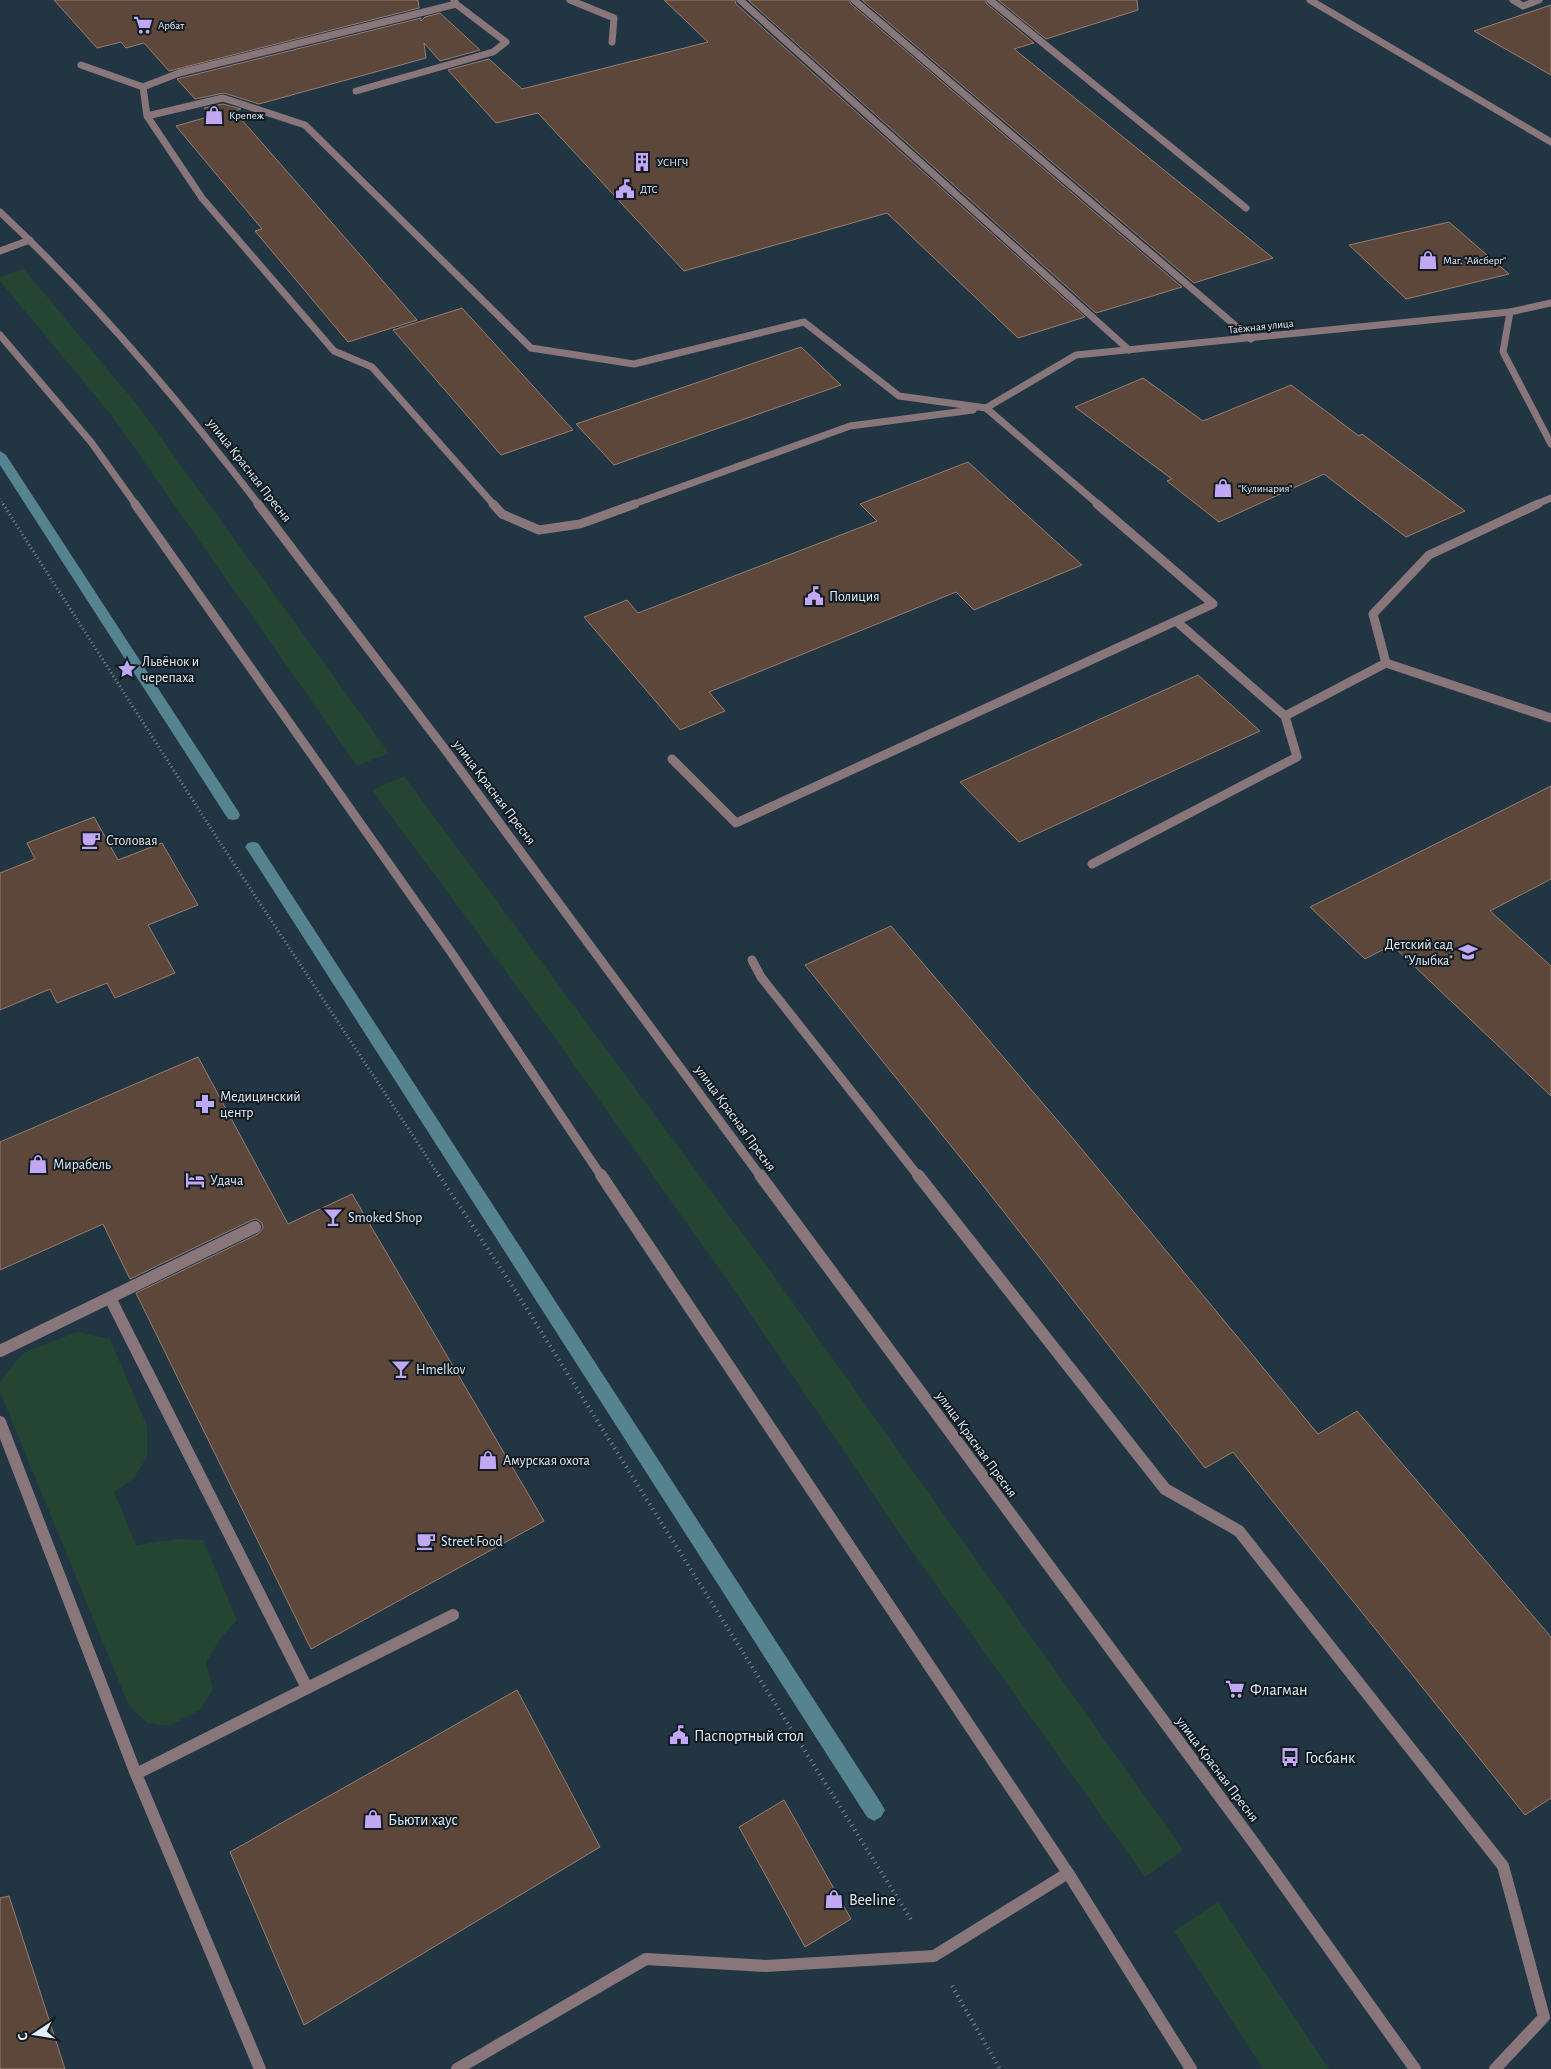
<svg xmlns="http://www.w3.org/2000/svg" width="1551" height="2069" viewBox="0 0 1551 2069" font-family="'Alegreya Sans',sans-serif">
<style>
.green{fill:#244532}
.lines{fill:none;stroke-linecap:round;stroke-linejoin:round}
.stream{fill:#55838f;fill-rule:evenodd}
.building{fill:#5d473b;stroke:#977e71}
.path-far2{stroke:#7a8b97;stroke-width:2;stroke-dasharray:0.5 2.5;stroke-linecap:butt}
.path-far1{stroke:#7a8b97;stroke-width:3;stroke-dasharray:1 3;stroke-linecap:butt}
.path{stroke:#7a8b97;stroke-width:4;stroke-dasharray:1 4.5;stroke-linecap:butt}
.service-far2{stroke:#88767a;stroke-width:7}
.service-far1{stroke:#88767a;stroke-width:9}
.service{stroke:#88767a;stroke-width:12}
.minor{stroke:#88767a;stroke-width:7}
.tertiary-far2{stroke:#88767a;stroke-width:7}
.tertiary-far1{stroke:#88767a;stroke-width:9}
.tertiary{stroke:#88767a;stroke-width:12}
.labels{text-anchor:middle;stroke-width:4;stroke-linejoin:round;paint-order:stroke}
.far-poi-label{font-size:11px;fill:#e2eff8;stroke:#121b22;text-anchor:start}
.far-street-label{font-size:11px;fill:#e2eff8;stroke:#121b22}
.street-label{font-size:14px;fill:#e2eff8;stroke:#121b22}
.poi-label{font-size:14px;fill:#e2eff8;stroke:#121b22;text-anchor:start}
.near-poi-label{font-size:16px;fill:#e2eff8;stroke:#121b22;text-anchor:start}
</style>
<rect width="100%" height="100%" fill="#213543"/>
<path class="green" d="M24 269 138 406 389 753 357 766 112 416 0 281V277Z
M404 776 771 1272 1183 1850 1145 1877 911 1550 735 1291 549 1030 372 790Z
M77 1332 110 1339 147 1426V1457L134 1478 114 1492 136 1545 180 1539 203 1540 237 1620 220 1639 206 1663 213 1689 200 1710 169 1726 148 1723 129 1706 0 1392V1382L23 1353Z
M1218 1902 1329 2069H1263L1174 1931Z"/>
<g class="lines">
<path class="stream" d="M0 451 6 455 238 811 240 815 238 819 233 820 228 819 0 465Z
M253 842 258 843 881 1803 885 1810 881 1817 874 1821 867 1817 248 851 245 847 248 843Z"/>
</g>
<path class="building" d="M54 0H418L419 8 169 71 144 43 126 48 121 42 97 48Z
M664 0H735L736 4 1085 317 1018 338 887 213 684 271 538 113 496 123 448 70 489 59 522 89 708 42Z
M748 0H849L851 4 1182 287 1096 313Z
M862 0H985L987 4 1034 43 1014 49 1273 258 1194 283Z
M998 0H1137L1138 10 1046 39Z
M1551 5V75L1474 31Z
M440 13 480 50 440 61 424 43 426 58 259 104 224 93 195 99 177 79 421 18V21L425 17Z
M223 104 241 109 234 111 417 320 348 342 255 231 262 229 176 126 211 116 204 108Z
M1449 222 1509 274 1406 299 1349 245Z
M462 308 573 430 501 455 393 330Z
M801 347 841 385 614 465 576 424Z
M1143 378 1203 421 1291 385 1359 436 1362 434 1465 511 1406 537 1324 474 1219 522 1167 481 1172 479 1075 407Z
M968 462 1082 565 974 610 956 592 709 692 725 711 680 730 584 617 627 600 638 613 877 521 860 504Z
M1198 675 1260 731 1019 842 960 782Z
M1551 786V879L1490 911 1551 966V1096L1392 945 1365 959 1310 907Z
M94 817 118 860 162 843 198 905 148 925 175 973 115 998 107 983 57 1003 50 989 0 1010V873L35 859 27 843Z
M891 926 1070 1135 1318 1434 1357 1411 1551 1637V1798L1525 1815 1233 1452 1205 1468 985 1188 805 965Z
M198 1057 288 1224 352 1194 544 1521 311 1649 136 1293 258 1234 263 1228 262 1223 256 1219 252 1220 130 1279 103 1224 0 1270V1142Z
M517 1690 600 1847 304 2025 230 1852Z
M784 1800 851 1919 805 1947 739 1827Z
M9 1896 65 2069H0V1898Z"/>
<g class="lines">
<path class="path-far2" d="M0 499 4 505"/>
<path class="path-far1" d="M3 504 219 841 440 1177"/>
<path class="path" d="M439 1175 513 1287 912 1921
M952 1986 1000 2069"/>
<path class="service-far2" d="M570 0 614 18 612 42
M740 0 1129 350
M854 0 1251 339
M990 0 1246 208
M1310 0 1551 142
M1513 0 1523 6 1539 0
M456 4 179 73 143 87 147 116 223 98 305 125 531 348 634 364 804 322 899 396 986 408 1099 505
M81 65 143 87
M356 91 493 52 506 42 456 4 454 0
M147 116 202 198 334 351 372 367 494 505
M1510 312 1503 352 1551 444
M631 505 850 426 973 410
M1535 505 1551 498"/>
<path class="service-far1" d="M493 504 502 514 539 530 580 524 635 504
M1176 621 1285 716 1386 663 1373 614 1429 555 1538 504
M1386 663 1551 718
M672 759 736 823 1213 604 1097 504
M1092 864 1297 757 1285 716
M752 960 761 977 919 1177"/>
<path class="service" d="M918 1175 1165 1489 1239 1531 1503 1866 1544 2017 1495 2069
M110 1298 307 1688
M0 1351 255 1227
M0 1422 136 1774 260 2069
M136 1774 453 1615
M457 2069 646 1959 766 1966 934 1956 1068 1873"/>
<path class="minor" d="M986 408 1076 355 1510 312 1551 303"/>
<path class="tertiary-far2" d="M0 212C94 300 181 403 259 505
M0 251 30 240
M0 335 91 442 136 505"/>
<path class="tertiary-far1" d="M135 504 451 952 602 1177
M258 504 444 748 761 1177"/>
<path class="tertiary" d="M601 1175 1068 1873 1191 2069
M760 1175 1254 1843 1415 2069"/>
</g>
<defs>
<g id="supermarket-bare" transform="scale(1.5)"><path d="M-6-5.5h2.5l.6 2H6L4.5 2H-2.5L-4.4-4H-6ZM-1.5 3.2a1.3 1.3 0 1 0 .1 0ZM3 3.2a1.3 1.3 0 1 0 .1 0Z" fill="#c0a8f4" stroke="#121b22" stroke-width="2.5" paint-order="stroke"/></g>
<g id="shop-bare" transform="scale(1.5)"><path d="M-5-2.5h2.3a2.7 3.5 0 0 1 5.4 0H5L5.5 6h-11ZM-1.5-2.5h3a1.5 2.3 0 0 0-3 0Z" fill="#c0a8f4" stroke="#121b22" stroke-width="2.5" paint-order="stroke"/></g>
<g id="building-bare" transform="scale(1.5)"><path d="M-4-6H4V6H1V3H-1V6H-4ZM-2.5-4.3h1.7v1.8h-1.7ZM.8-4.3h1.7v1.8H.8ZM-2.5-1h1.7V.8h-1.7ZM.8-1h1.7V.8H.8Z" fill="#c0a8f4" stroke="#121b22" stroke-width="2.5" paint-order="stroke"/></g>
<g id="civic-bare" transform="scale(1.5)"><path d="M-.6-6.5H3V-4.5H.6V-3L4-1V1h2V6H-6V1h2V-1L-.6-3ZM-1.2 2.5V6h2.4V2.5Z" fill="#c0a8f4" stroke="#121b22" stroke-width="2.5" paint-order="stroke"/></g>
<g id="sight-bare" transform="scale(1.5)"><path d="M0-6L1.8-2.2L6-1.7L2.9 1.2L3.7 5.4L0 3.3L-3.7 5.4L-2.9 1.2L-6-1.7L-1.8-2.2Z" fill="#c0a8f4" stroke="#121b22" stroke-width="2.5" paint-order="stroke"/></g>
<g id="cafe-bare" transform="scale(1.5)"><path d="M-5.5-4.5H6V0H3Q3 3.5 0 3.5H-2.5Q-5.5 3.5-5.5 0ZM3-3.2v2h1.7v-2ZM-6 4.5H4V6H-6Z" fill="#c0a8f4" stroke="#121b22" stroke-width="2.5" paint-order="stroke"/></g>
<g id="school-bare" transform="scale(1.5)"><path d="M0-5L7-2L0 1L-7-2ZM-4 1L0 2.5L4 1V4Q0 6-4 4Z" fill="#c0a8f4" stroke="#121b22" stroke-width="2.5" paint-order="stroke"/></g>
<g id="pharmacy-bare" transform="scale(1.5)"><path d="M-2-6h4v4h4v4h-4v4h-4v-4h-4v-4h4Z" fill="#c0a8f4" stroke="#121b22" stroke-width="2.5" paint-order="stroke"/></g>
<g id="hotel-bare" transform="scale(1.5)"><path d="M-6-4.5h1.5V1H6V5H4.5V3h-9V5H-6ZM-4 0a1.8 1.8 0 1 1 3.6 0ZM.5 0V-2.5h3Q6-2.5 6 0Z" fill="#c0a8f4" stroke="#121b22" stroke-width="2.5" paint-order="stroke"/></g>
<g id="bar-bare" transform="scale(1.5)"><path d="M-6-5H6L.8 .8V4.5H3.5V6h-7V4.5H-.8V.8Z" fill="#c0a8f4" stroke="#121b22" stroke-width="2.5" paint-order="stroke"/></g>
<g id="bus-bare" transform="scale(1.5)"><path d="M-5-6H5V4H4V6H2V4H-2V6H-4V4H-5ZM-3.5-4V0h7V-4ZM-3.5 1.2v1.5H-2V1.2ZM2 1.2v1.5H3.5V1.2Z" fill="#c0a8f4" stroke="#121b22" stroke-width="2.5" paint-order="stroke"/></g>
</defs>
<g fill-rule="evenodd">
<use href="#supermarket-bare" x="143" y="25"/>
<use href="#shop-bare" x="214" y="115"/>
<use href="#building-bare" x="642" y="162"/>
<use href="#civic-bare" x="625" y="189"/>
<use href="#shop-bare" x="1428" y="260"/>
<use href="#shop-bare" x="1223" y="488"/>
<use href="#civic-bare" x="814" y="596"/>
<use href="#sight-bare" x="127" y="669"/>
<use href="#cafe-bare" x="91" y="840"/>
<use href="#school-bare" x="1468" y="952"/>
<use href="#pharmacy-bare" x="205" y="1104"/>
<use href="#shop-bare" x="38" y="1164"/>
<use href="#hotel-bare" x="195" y="1180"/>
<use href="#bar-bare" x="333" y="1217"/>
<use href="#bar-bare" x="401" y="1369"/>
<use href="#shop-bare" x="488" y="1460"/>
<use href="#cafe-bare" x="426" y="1541"/>
<use href="#supermarket-bare" x="1235" y="1689"/>
<use href="#civic-bare" x="679" y="1735"/>
<use href="#bus-bare" x="1290" y="1757"/>
<use href="#shop-bare" x="373" y="1819"/>
<use href="#shop-bare" x="834" y="1899"/>
</g>
<g class="labels">
<g class="far-poi-label">
<text x="158" y="29">Арбат</text>
<text x="229" y="119">Крепеж</text>
<text x="657" y="166">УСНГЧ</text>
<text x="640" y="193">ДТС</text>
<text x="1443" y="264">Маг. "Айсберг"</text>
<text x="1238" y="492">"Кулинария"</text>
</g>
<g class="far-street-label">
<text transform="translate(1261 326) rotate(-6)" y="4">Таёжная улица</text>
</g>
<g class="street-label">
<text transform="translate(250 470) rotate(52)" y="5">улица Красная Пресня</text>
<text transform="translate(495 792) rotate(53)" y="5">улица Красная Пресня</text>
<text transform="translate(736 1118) rotate(54)" y="5">улица Красная Пресня</text>
<text transform="translate(977 1444) rotate(54)" y="5">улица Красная Пресня</text>
<text transform="translate(1218 1769) rotate(53)" y="5">улица Красная Пресня</text>
</g>
<g class="poi-label">
<text x="829" y="601">Полиция</text>
<text x="142" y="666">Львёнок и<tspan x="142" dy="16">черепаха</tspan></text>
<text x="106" y="845">Столовая</text>
<text x="1453" y="949" text-anchor="end">Детский сад<tspan x="1453" dy="16">"Улыбка"</tspan></text>
<text x="220" y="1101">Медицинский<tspan x="220" dy="16">центр</tspan></text>
<text x="53" y="1169">Мирабель</text>
<text x="210" y="1185">Удача</text>
<text x="348" y="1222">Smoked Shop</text>
<text x="416" y="1374">Hmelkov</text>
<text x="503" y="1465">Амурская охота</text>
<text x="441" y="1546">Street Food</text>
</g>
<g class="near-poi-label">
<text x="1250" y="1695">Флагман</text>
<text x="694" y="1741">Паспортный стол</text>
<text x="1305" y="1763">Госбанк</text>
<text x="388" y="1825">Бьюти хаус</text>
<text x="849" y="1905">Beeline</text>
</g>
</g>
<g transform="translate(35 2034) rotate(258)" stroke="#121b22" stroke-width="4" paint-order="stroke">
<path d="M0-4L9 19L0 12L-9 19Z" fill="#e2eff8"/>
<text y="-8" font-size="14" font-weight="bold" text-anchor="middle" fill="#e2eff8">С</text>
</g>
</svg>
